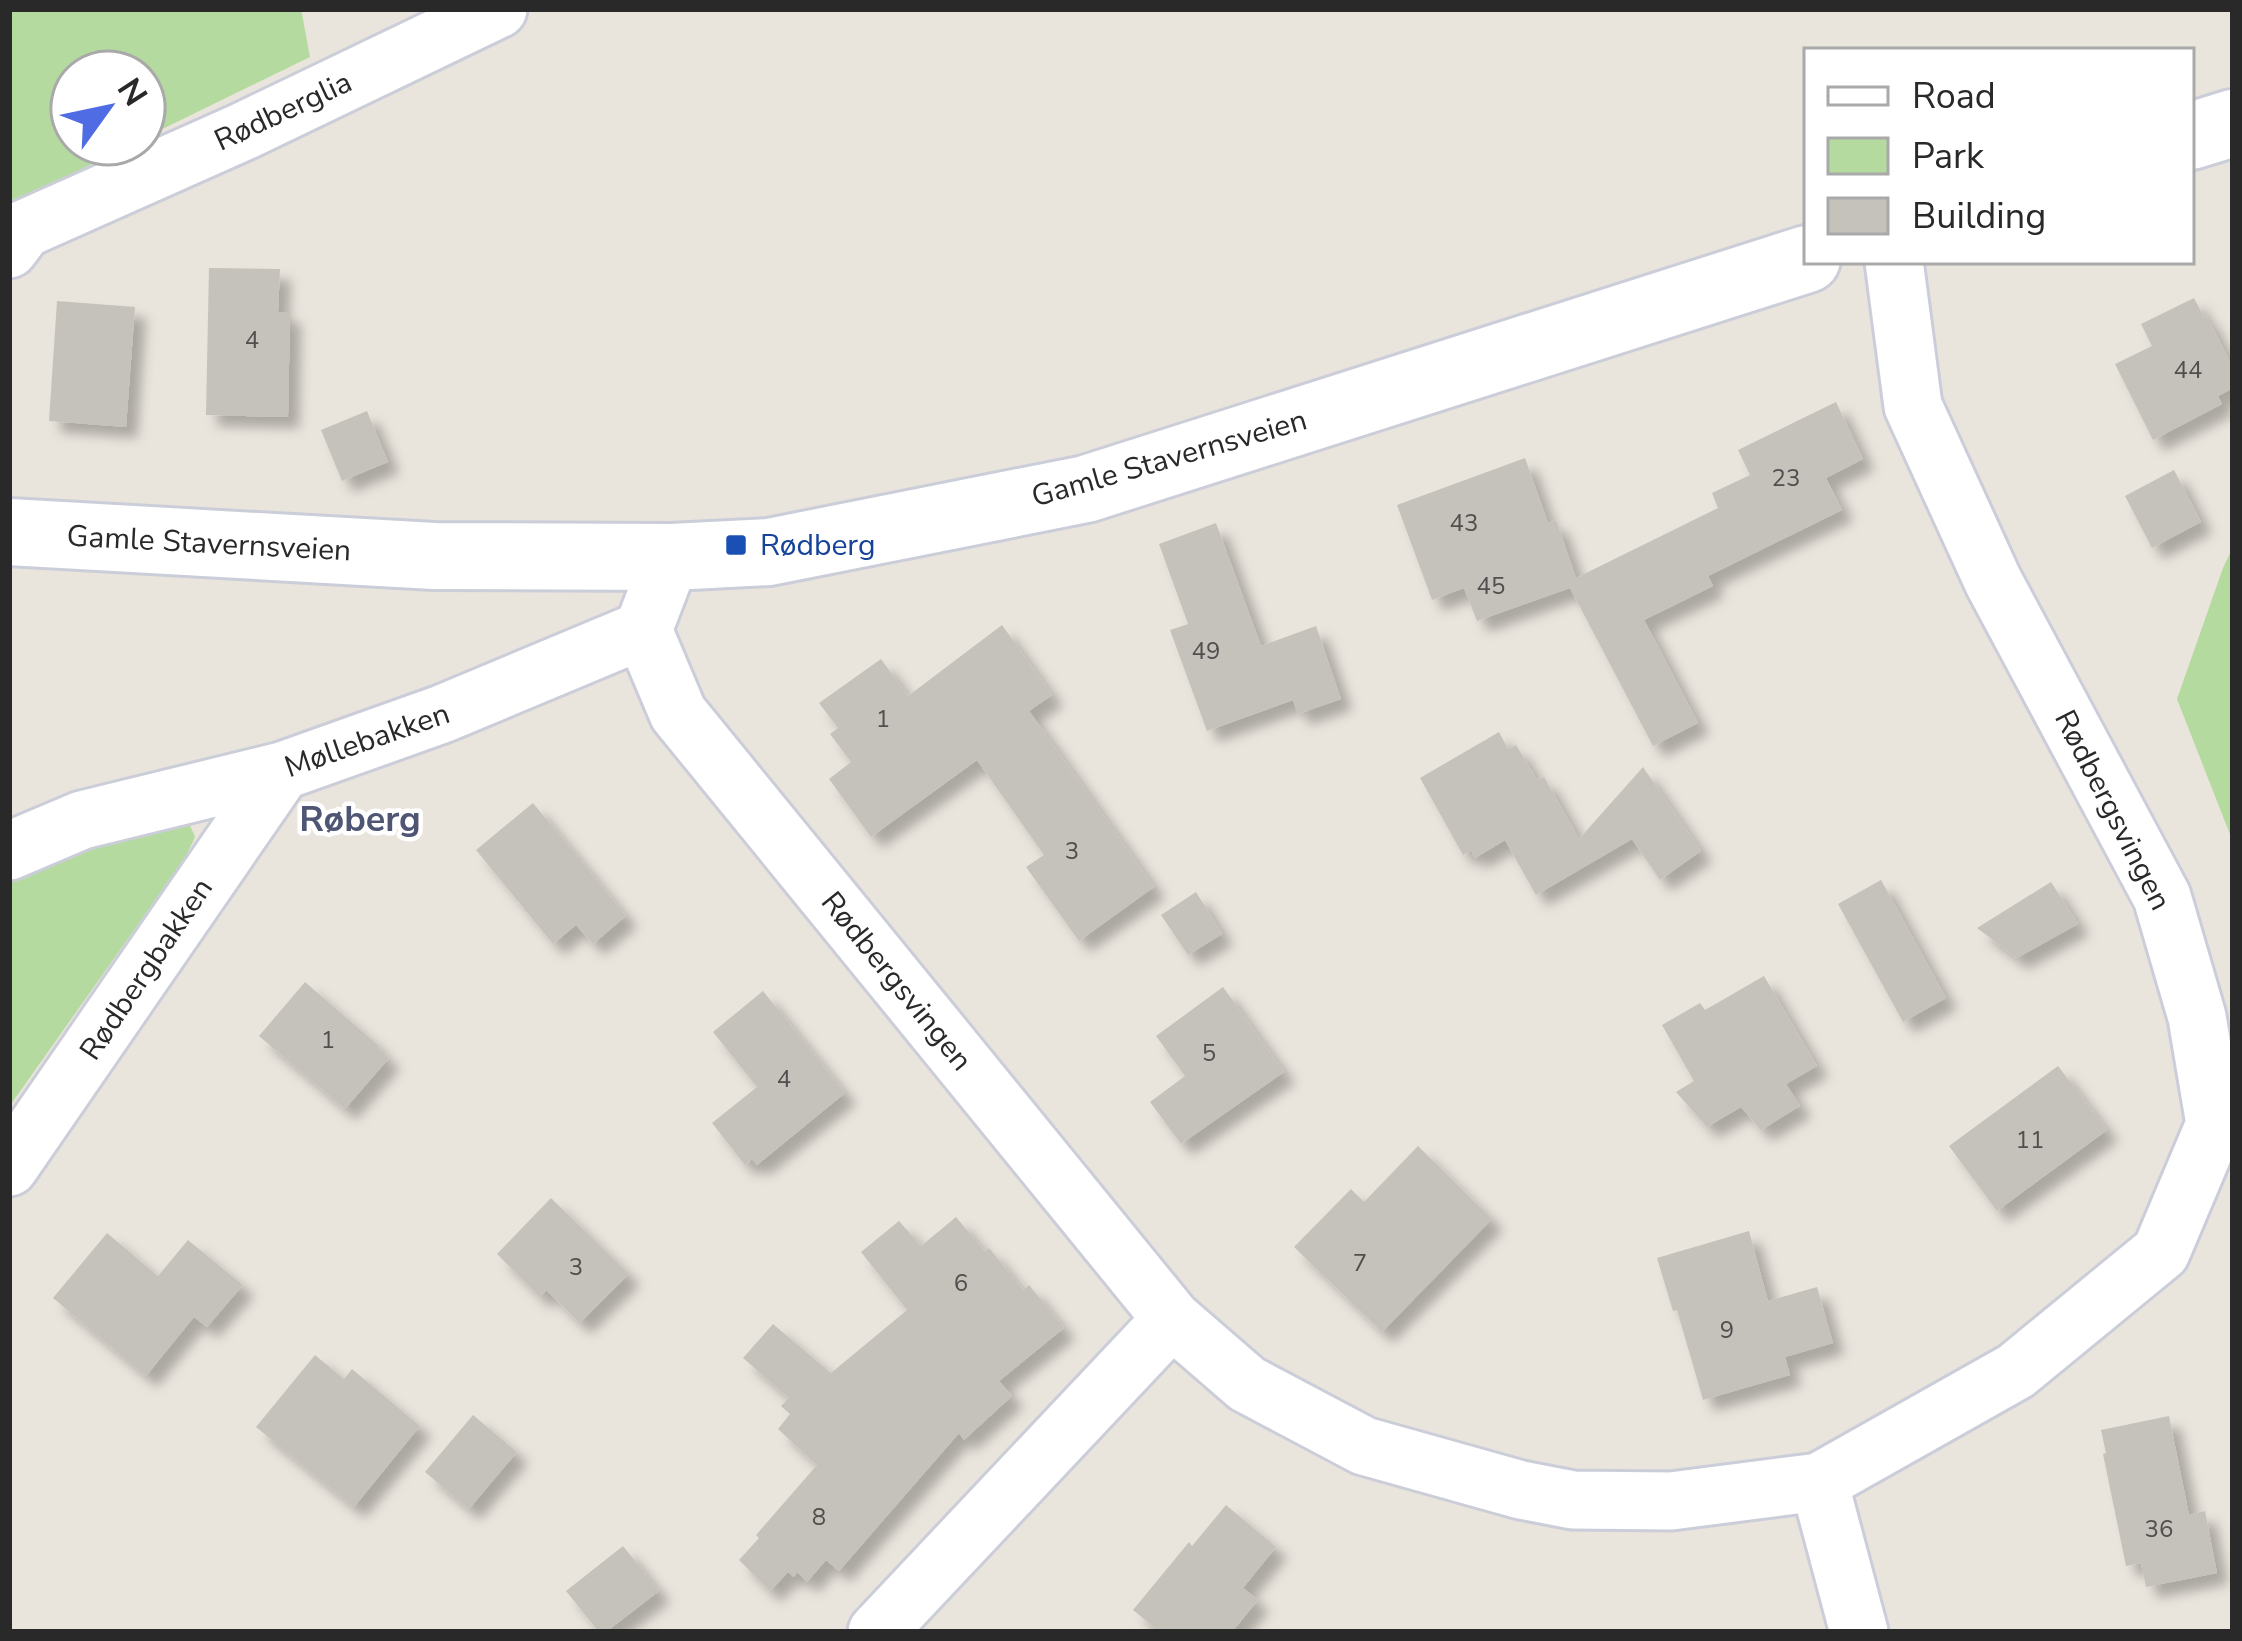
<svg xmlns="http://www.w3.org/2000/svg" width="2242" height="1641" viewBox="0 0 2242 1641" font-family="'Nunito Sans',sans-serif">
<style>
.green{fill:#b4da9f}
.building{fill:#c5c2bb;filter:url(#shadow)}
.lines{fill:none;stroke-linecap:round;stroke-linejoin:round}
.minor-casing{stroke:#cbced9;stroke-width:63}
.tertiary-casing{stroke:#cbced9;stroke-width:72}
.minor{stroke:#fff;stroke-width:57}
.tertiary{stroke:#fff;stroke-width:66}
.transit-dot{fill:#1a4fb4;stroke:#fff;stroke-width:4.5}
.labels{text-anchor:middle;stroke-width:9;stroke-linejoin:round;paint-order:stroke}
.number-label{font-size:24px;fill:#504f4e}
.street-label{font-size:30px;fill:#292929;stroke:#fff}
.transit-label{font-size:30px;fill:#164399;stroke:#fff;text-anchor:start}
.quarter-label{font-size:36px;font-weight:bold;fill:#4f5674;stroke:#fff}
</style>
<defs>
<filter id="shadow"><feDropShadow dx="11" dy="11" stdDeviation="6" flood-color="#0004"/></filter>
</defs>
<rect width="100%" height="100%" fill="#e9e4dc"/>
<path class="green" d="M9 9H301L310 57 144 138V72H72V144H132L9 205Z
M2233 547V842L2177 699 2223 568Z
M186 816 195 837 185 858 9 1107V873Z"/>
<path class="building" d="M209 268 280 269 278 312H290L288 417 206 415Z
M2194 298 2204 317 2206 315 2233 368V388L2218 396 2222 404 2153 440 2115 364 2152 346 2141 324Z
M57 301 135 307 126 427 49 421Z
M1836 402 1863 459 1826 478 1842 510 1708 576 1713 586 1644 620 1698 723 1653 746 1570 588 1477 621 1464 588 1432 600 1397 505 1525 458 1548 523 1556 520 1576 578 1718 508 1712 493 1750 475 1738 450Z
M367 411 388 462 342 481 321 430Z
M2174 470 2201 522 2152 548 2125 496Z
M1216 523 1261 646 1316 626 1341 699 1298 714 1293 700 1207 731 1170 630 1188 624 1159 544Z
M1002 625 1052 695 1029 711 1154 887 1079 941 1026 867 1044 855 977 760 871 837 829 779 851 762 830 734 838 728 819 703 881 659 908 696Z
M1499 732 1508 749 1516 745 1537 780 1544 777 1579 839 1643 767 1701 851 1660 880 1632 839 1536 895 1505 840 1475 858 1471 850 1463 855 1420 778Z
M533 803 626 916 593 944 576 925 553 944 476 850Z
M1881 880 1946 998 1903 1022 1838 904Z
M2051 882 2078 924 2017 958 1977 928Z
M1196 892 1222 934 1188 955 1161 915Z
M1764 976 1817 1066 1786 1084 1800 1106 1761 1130 1741 1107 1707 1127 1676 1092 1694 1081 1662 1025 1700 1003 1705 1010Z
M305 982 379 1046 377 1048 389 1058 345 1109 259 1036Z
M1223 987 1284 1072 1181 1144 1150 1102 1185 1076 1156 1036Z
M763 991 845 1093 757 1165 752 1159 745 1165 712 1123 757 1087 713 1032Z
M2058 1066 2107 1130 1997 1211 1949 1146Z
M1418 1146 1492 1219 1382 1332 1294 1247 1351 1189 1364 1202Z
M551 1198 629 1274 580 1323 546 1290 540 1297 497 1254Z
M956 1217 985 1252 989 1248 1023 1290 1029 1285 1064 1328 999 1381 1012 1396 964 1440 959 1433 839 1571 826 1560 807 1582 797 1572 794 1577 788 1572 770 1591 739 1560 759 1538 756 1535 817 1465 778 1429 790 1414 781 1406 789 1398 743 1358 773 1324 831 1373 907 1310 861 1252 899 1221 921 1246Z
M1749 1231 1768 1301 1817 1287 1833 1343 1785 1357 1790 1375 1703 1400 1677 1310 1673 1311 1657 1258Z
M107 1233 158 1276 188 1240 243 1285 207 1327 194 1317 146 1376 53 1298Z
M315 1355 344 1379 352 1369 420 1426 354 1507 256 1427Z
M473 1415 517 1452 469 1509 425 1472Z
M2169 1416 2189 1515 2205 1511 2217 1573 2146 1587 2141 1563 2126 1566 2103 1454 2106 1453 2101 1430Z
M1226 1505 1276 1547 1243 1588 1258 1600 1232 1632H1160L1133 1610 1189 1542 1192 1546Z
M623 1546 659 1591 606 1632H599L566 1591Z"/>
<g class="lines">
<g class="minor-casing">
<path id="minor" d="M9 249 24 229 244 131 498 9
M643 630 678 713 1172 1319 1247 1384 1364 1446 1521 1490 1573 1500 1671 1501 1819 1482 2016 1371 2161 1252 2215 1124 2197 1017 2162 897 1993 581 1913 406 1894 261
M9 851 82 820 282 771 442 714 643 630 671 557
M9 1167 282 771
M1819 1482 1859 1632
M877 1632 1172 1319"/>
</g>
<g class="tertiary-casing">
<path id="tertiary" d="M2191 136 2233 123
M9 532 434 556 671 557 769 552 1086 489 1807 259"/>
</g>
<use href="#minor" class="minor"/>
<use href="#tertiary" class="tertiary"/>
</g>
<rect class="transit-dot" x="724" y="533" width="24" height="24" rx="6"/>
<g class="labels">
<g class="number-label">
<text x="252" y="348">4</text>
<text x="2188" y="378">44</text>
<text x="1786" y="486">23</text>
<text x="1464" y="531">43</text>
<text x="1491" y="594">45</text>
<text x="1206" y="659">49</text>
<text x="883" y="727">1</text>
<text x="1072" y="859">3</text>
<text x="328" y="1048">1</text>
<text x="1209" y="1061">5</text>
<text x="784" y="1087">4</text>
<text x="2030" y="1148">11</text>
<text x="1360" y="1271">7</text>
<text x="576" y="1275">3</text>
<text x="961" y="1291">6</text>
<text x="1727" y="1338">9</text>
<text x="819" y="1525">8</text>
<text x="2159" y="1537">36</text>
</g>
<g class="street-label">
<text transform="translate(283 111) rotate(-25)" y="10">Rødberglia</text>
<text transform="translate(1169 458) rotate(-16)" y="10">Gamle Stavernsveien</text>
<text transform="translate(209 543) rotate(3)" y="10">Gamle Stavernsveien</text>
<text transform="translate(367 740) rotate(-19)" y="10">Møllebakken</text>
<text transform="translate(2113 810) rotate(63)" y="10">Rødbergsvingen</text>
<text transform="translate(146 969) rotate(-56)" y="10">Rødbergbakken</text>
<text transform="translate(897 981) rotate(51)" y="10">Rødbergsvingen</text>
</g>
<g class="transit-label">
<text x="760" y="555">Rødberg</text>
</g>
<g class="quarter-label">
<text x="360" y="831">Røberg</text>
</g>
</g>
<rect width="2242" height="1641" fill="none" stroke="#292929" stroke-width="24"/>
<rect x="1804" y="48" width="390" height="216" fill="#ffffff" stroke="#a9a9a9" stroke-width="3"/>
<rect x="1828" y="87" width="60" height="18" fill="#ffffff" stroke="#a9a9a9" stroke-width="3"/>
<text x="1912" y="108" font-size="36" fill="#292929">Road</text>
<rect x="1828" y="138" width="60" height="36" fill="#b4da9f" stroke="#a9a9a9" stroke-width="3"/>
<text x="1912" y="168" font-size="36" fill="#292929">Park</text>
<rect x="1828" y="198" width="60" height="36" fill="#c5c2bb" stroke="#a9a9a9" stroke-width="3"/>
<text x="1912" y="228" font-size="36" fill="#292929">Building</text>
<g transform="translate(108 108) rotate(57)"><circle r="57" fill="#ffffff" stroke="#a9a9a9" stroke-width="3"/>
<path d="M0-9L21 45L0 30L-21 45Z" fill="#4f6ce4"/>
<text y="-18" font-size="33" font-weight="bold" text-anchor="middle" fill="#292929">N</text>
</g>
</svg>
